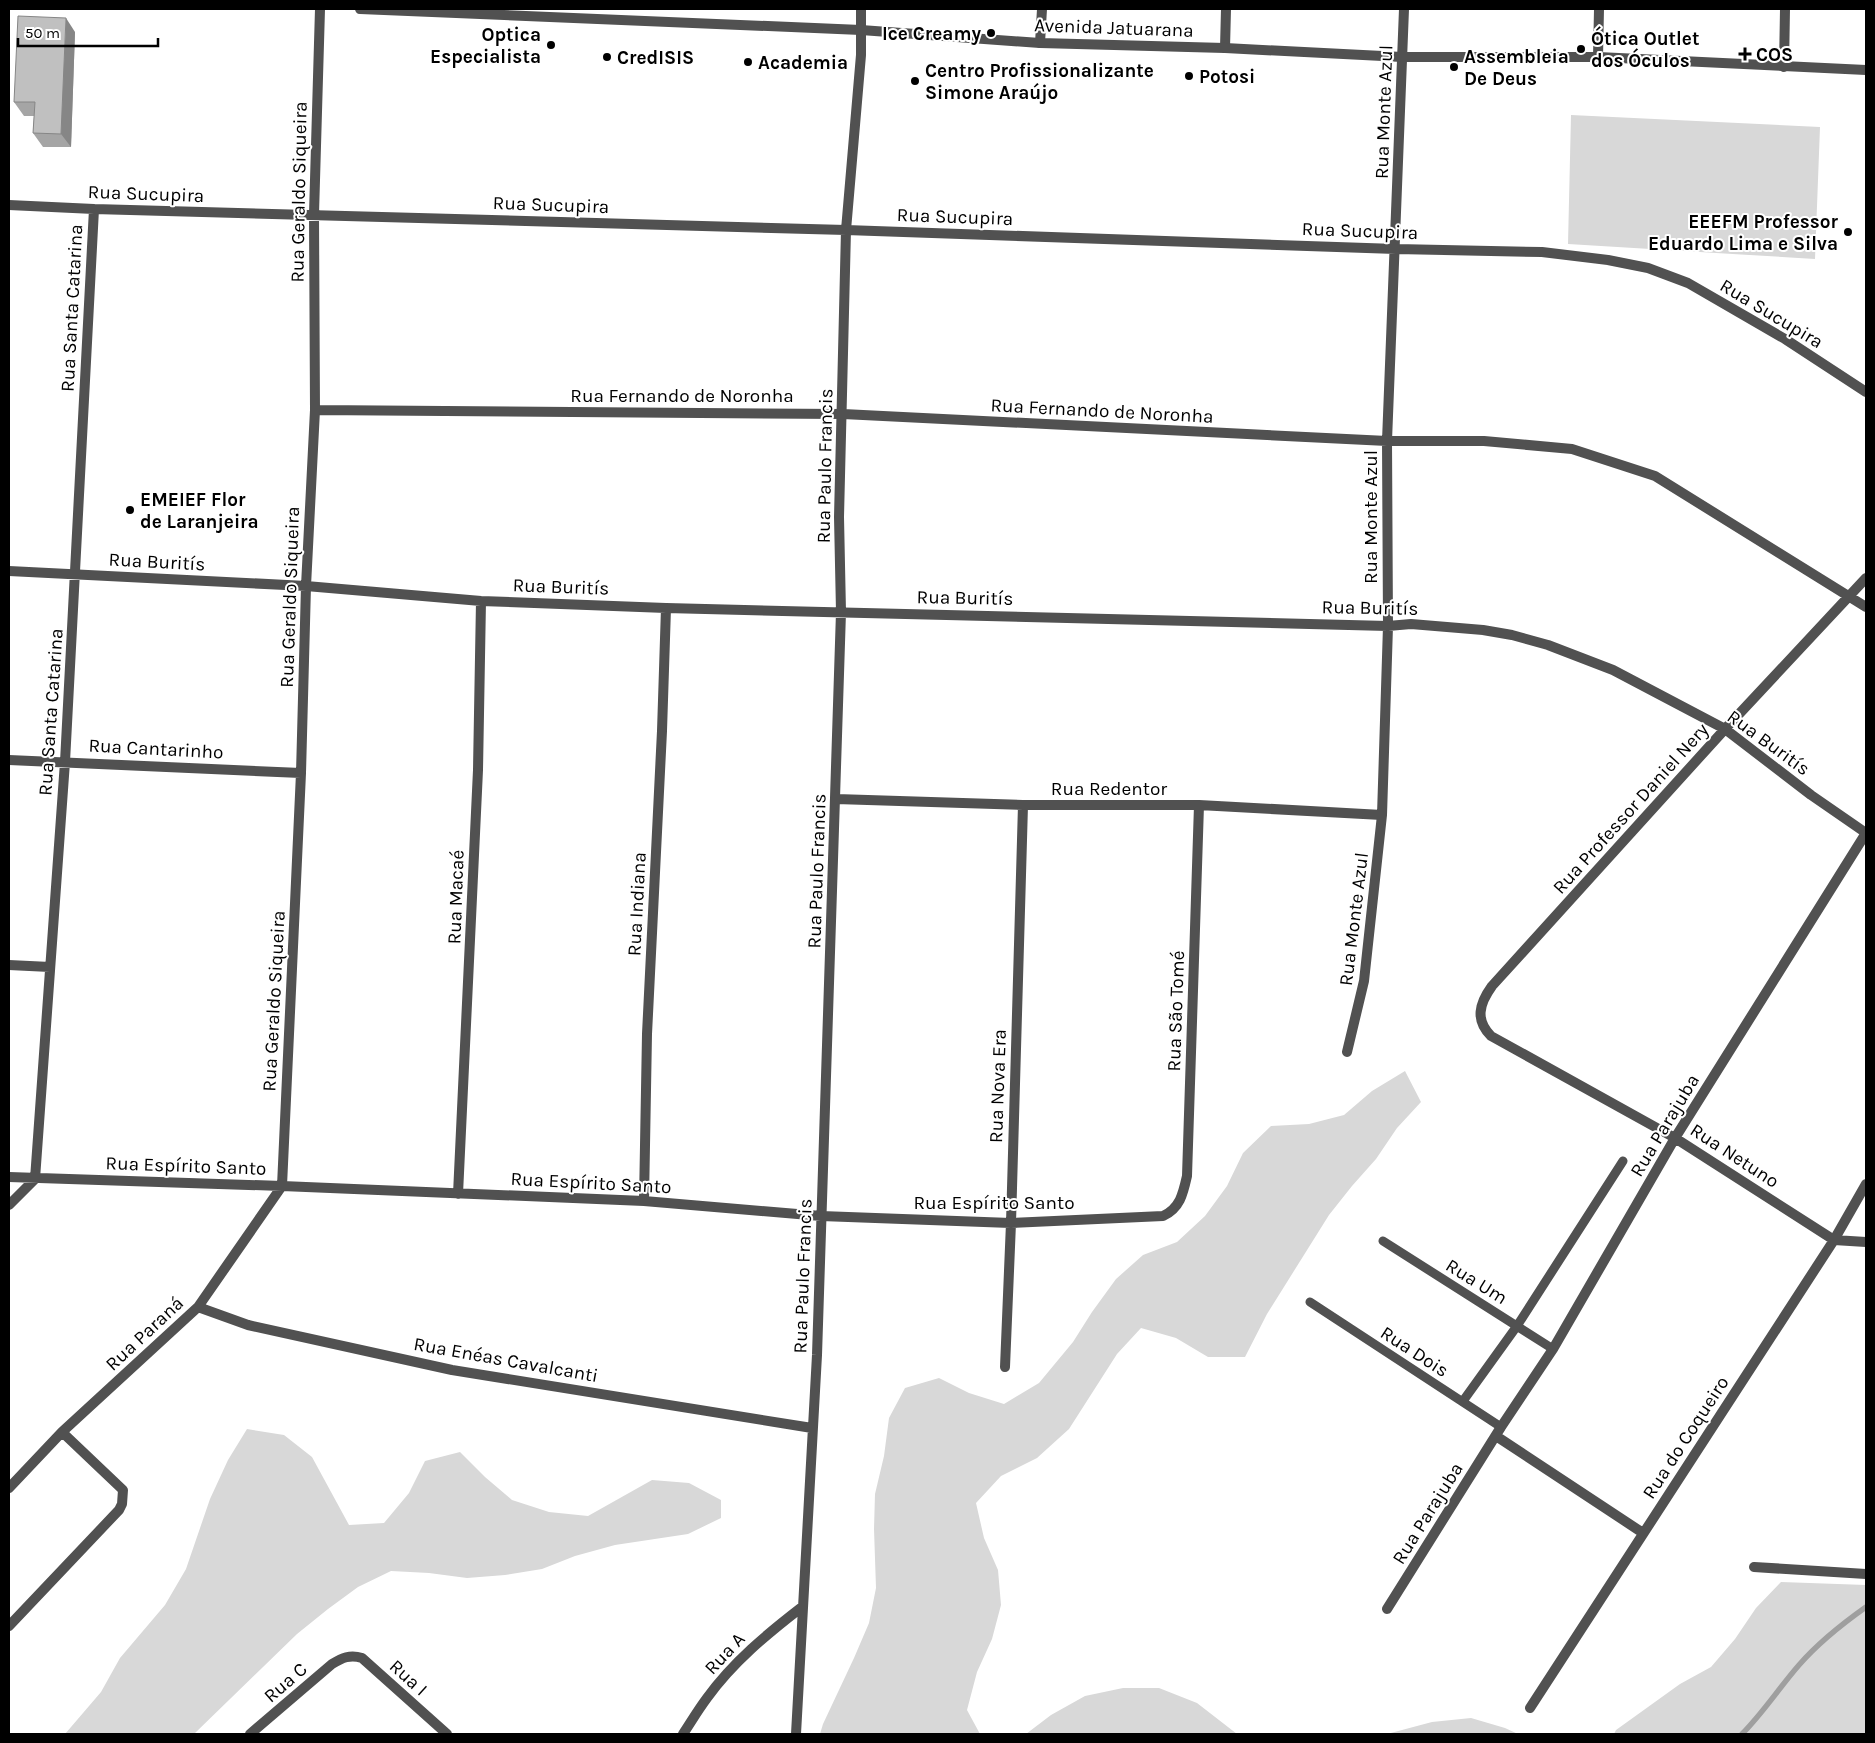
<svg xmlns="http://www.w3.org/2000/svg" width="1875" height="1743" viewBox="0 0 1875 1743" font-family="Karla,sans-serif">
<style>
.green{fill:#d8d8d8}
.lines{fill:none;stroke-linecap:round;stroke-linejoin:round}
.stream{stroke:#9f9f9f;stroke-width:5.5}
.service{stroke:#515151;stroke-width:9}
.minor{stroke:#515151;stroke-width:10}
.tertiary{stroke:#515151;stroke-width:10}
.wall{fill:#a5a5a5}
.shaded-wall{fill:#868686}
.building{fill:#c0c0c0;stroke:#868686}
.poi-dot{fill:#000;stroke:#fff;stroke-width:2}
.labels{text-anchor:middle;stroke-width:4;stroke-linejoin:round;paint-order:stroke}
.street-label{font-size:19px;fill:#000;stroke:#fff}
.poi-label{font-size:19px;font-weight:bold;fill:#000;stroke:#fff;text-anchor:start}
</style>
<rect width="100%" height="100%" fill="#fff"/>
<path class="green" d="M1571 115 1820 127 1815 259 1568 244Z
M1405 1071 1421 1102 1397 1128 1376 1159 1352 1186 1329 1215 1267 1314 1245 1357H1208L1176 1338 1141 1328 1117 1354 1069 1429 1037 1458 1001 1476 976 1503 984 1538 998 1570 1001 1605 992 1639 977 1672 967 1710 980 1734H820L823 1724 854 1658 869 1623 876 1588 874 1529 875 1494 884 1456 889 1418 905 1388 939 1378 969 1393 1004 1404 1039 1383 1073 1342 1092 1312 1116 1279 1143 1255 1177 1242 1205 1216 1227 1186 1243 1153 1271 1126 1309 1124 1344 1115 1372 1091Z
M247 1429 284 1435 312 1457 349 1525 384 1523 409 1493 425 1461 460 1452 485 1477 512 1500 549 1512 588 1516 652 1480 689 1483 721 1500V1518L688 1534 615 1545 575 1556 542 1569 505 1575 467 1578 429 1573 391 1571 358 1587 328 1609 297 1634 194 1734H65L101 1692 120 1658 165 1605 186 1569 210 1499 228 1460Z
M1781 1582 1866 1585V1734H1614L1616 1730 1680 1684 1711 1667 1735 1639 1756 1608Z
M1123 1688H1159L1197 1703 1237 1734H1026L1051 1715 1085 1696Z
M1471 1718 1505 1728 1518 1734H1387L1432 1722Z"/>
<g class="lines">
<path class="stream" d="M1742 1734C1763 1713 1779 1688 1799 1665 1819 1642 1842 1624 1866 1607"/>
<path class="service" d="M1383 1241 1553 1349
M1310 1302 1501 1427
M1463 1401 1517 1326 1623 1161"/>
<path class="minor" d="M1040 43 1042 9
M1225 48 1226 9
M1598 57 1599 9
M1784 67 1785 9
M9 205 94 209 846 230 1396 249 1542 252 1608 260 1648 268 1688 283 1785 339 1866 392
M315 410 843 414 1387 441H1484L1572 449 1655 476 1866 607
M9 571 306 586 481 601 666 608 1388 626 1411 624 1483 630 1512 635 1548 645 1613 670 1725 729 1811 795 1866 833
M1866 578 1725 729 1492 986C1479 1004 1475 1020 1491 1036L1675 1138 1834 1240 1866 1242
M9 760 301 773
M836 799 1023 805H1199L1382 815
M9 965 50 967
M1347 1052 1364 981 1382 815 1388 626 1387 441 1404 9
M9 1177 282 1186 644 1201 821 1216 1011 1223 1163 1216C1180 1208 1183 1194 1187 1176L1199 805
M458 1194 478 770 481 601
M644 1201 647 1034 662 731 666 608
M9 1205 35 1179 65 762 94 209
M198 1307 248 1325 452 1370 812 1428
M1005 1367 1011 1223 1023 805
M1496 1436 1643 1533
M9 1488 62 1432 198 1307 282 1186 301 773 306 586 315 410 314 214 320 9
M1754 1567 1866 1574
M1387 1609 1501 1427 1553 1349 1675 1138 1866 833
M9 1626 119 1510 122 1504 123 1490 62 1432
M1530 1708 1834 1240 1866 1184
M250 1734 332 1664C342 1658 350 1654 362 1658L447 1734
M683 1734C691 1722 698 1710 707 1698 733 1662 767 1634 802 1607
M796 1734 817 1355 841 612 839 517 846 230 861 55V9"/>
<path class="tertiary" d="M360 9 861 30 1040 43 1225 48 1402 57H1598L1866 70"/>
</g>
<path class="wall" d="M75 32 71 147H43L33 133 34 116H24L14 102Z"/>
<path class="shaded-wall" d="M66 18 75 32 71 147 61 134Z"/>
<path class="building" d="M18 16 66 18 61 134 33 133 35 102H14Z"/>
<g class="poi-dot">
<circle cx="991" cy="33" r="5"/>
<circle cx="551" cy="45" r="5"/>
<circle cx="1581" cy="49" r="5"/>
<path d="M1742.5 46.5h5v5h5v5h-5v5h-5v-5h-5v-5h5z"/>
<circle cx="607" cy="57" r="5"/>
<circle cx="748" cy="62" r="5"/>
<circle cx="1454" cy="67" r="5"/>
<circle cx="1189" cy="76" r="5"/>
<circle cx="915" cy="81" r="5"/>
<circle cx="1848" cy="232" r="5"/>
<circle cx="130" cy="510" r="5"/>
</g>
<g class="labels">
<g class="street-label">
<text transform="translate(1114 27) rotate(2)" y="7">Avenida Jatuarana</text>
<text transform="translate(1383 112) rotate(-88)" y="7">Rua Monte Azul</text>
<text transform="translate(298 192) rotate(-89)" y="7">Rua Geraldo Siqueira</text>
<text transform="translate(146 193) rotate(2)" y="7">Rua Sucupira</text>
<text transform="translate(551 204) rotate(2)" y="7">Rua Sucupira</text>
<text transform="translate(955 216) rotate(2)" y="7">Rua Sucupira</text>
<text transform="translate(1360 230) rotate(2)" y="7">Rua Sucupira</text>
<text transform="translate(71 308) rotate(-87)" y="7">Rua Santa Catarina</text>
<text transform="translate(1772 313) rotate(31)" y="7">Rua Sucupira</text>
<text x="682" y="402">Rua Fernando de Noronha</text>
<text transform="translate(1102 410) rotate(3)" y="7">Rua Fernando de Noronha</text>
<text transform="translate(824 466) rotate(-89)" y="7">Rua Paulo Francis</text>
<text transform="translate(1370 517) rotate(-90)" y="7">Rua Monte Azul</text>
<text transform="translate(157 561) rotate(3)" y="7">Rua Buritís</text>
<text transform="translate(561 586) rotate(2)" y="7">Rua Buritís</text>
<text transform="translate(289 597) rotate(-88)" y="7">Rua Geraldo Siqueira</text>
<text transform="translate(965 597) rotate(1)" y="7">Rua Buritís</text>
<text transform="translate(1370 607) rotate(1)" y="7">Rua Buritís</text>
<text transform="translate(50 712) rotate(-86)" y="7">Rua Santa Catarina</text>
<text transform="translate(1769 742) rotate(36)" y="7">Rua Buritís</text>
<text transform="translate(156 748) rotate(3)" y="7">Rua Cantarinho</text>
<text x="1109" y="795">Rua Redentor</text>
<text transform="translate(1630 808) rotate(-48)" y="7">Rua Professor Daniel Nery</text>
<text transform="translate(816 871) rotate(-88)" y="7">Rua Paulo Francis</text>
<text transform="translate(455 897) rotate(-88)" y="7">Rua Macaé</text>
<text transform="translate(636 904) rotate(-87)" y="7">Rua Indiana</text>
<text transform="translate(1353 919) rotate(-83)" y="7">Rua Monte Azul</text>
<text transform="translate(273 1001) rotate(-87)" y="7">Rua Geraldo Siqueira</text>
<text transform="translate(1175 1011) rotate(-88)" y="7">Rua São Tomé</text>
<text transform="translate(997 1086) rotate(-88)" y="7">Rua Nova Era</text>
<text transform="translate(1664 1125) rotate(-59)" y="7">Rua Parajuba</text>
<text transform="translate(1735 1155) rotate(33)" y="7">Rua Netuno</text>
<text transform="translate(186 1165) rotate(2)" y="7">Rua Espírito Santo</text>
<text transform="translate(591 1182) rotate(3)" y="7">Rua Espírito Santo</text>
<text x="994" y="1209">Rua Espírito Santo</text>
<text transform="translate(802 1276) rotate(-88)" y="7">Rua Paulo Francis</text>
<text transform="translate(1477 1281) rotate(32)" y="7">Rua Um</text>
<text transform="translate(144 1333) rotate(-43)" y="7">Rua Paraná</text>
<text transform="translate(1415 1351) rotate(33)" y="7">Rua Dois</text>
<text transform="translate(506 1359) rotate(10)" y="7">Rua Enéas Cavalcanti</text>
<text transform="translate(1685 1437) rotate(-57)" y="7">Rua do Coqueiro</text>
<text transform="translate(1427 1513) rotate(-58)" y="7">Rua Parajuba</text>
<text transform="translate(724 1653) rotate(-47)" y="7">Rua A</text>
<text transform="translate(409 1677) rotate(42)" y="7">Rua I</text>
<text transform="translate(285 1682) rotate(-41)" y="7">Rua C</text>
</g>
<g class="poi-label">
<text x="981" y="40" text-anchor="end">Ice Creamy</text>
<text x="541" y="41" text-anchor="end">Optica<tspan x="541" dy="22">Especialista</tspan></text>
<text x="1591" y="45">Ótica Outlet<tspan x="1591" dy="22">dos Óculos</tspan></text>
<text x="1756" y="61">COS</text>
<text x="1464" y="63">Assembleia<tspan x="1464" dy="22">De Deus</tspan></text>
<text x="617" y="64">CredISIS</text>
<text x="758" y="69">Academia</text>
<text x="925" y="77">Centro Profissionalizante<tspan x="925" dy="22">Simone Araújo</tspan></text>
<text x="1199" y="83">Potosi</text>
<text x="1838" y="228" text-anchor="end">EEEFM Professor<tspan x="1838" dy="22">Eduardo Lima e Silva</tspan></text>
<text x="140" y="506">EMEIEF Flor<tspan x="140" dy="22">de Laranjeira</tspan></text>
</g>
</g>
<rect width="1875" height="1743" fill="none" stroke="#000000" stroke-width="20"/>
<path d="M18 38v8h140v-8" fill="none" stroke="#000000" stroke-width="2.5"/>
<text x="25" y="38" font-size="15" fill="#000000" stroke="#ffffff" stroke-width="4" paint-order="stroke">50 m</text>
</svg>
